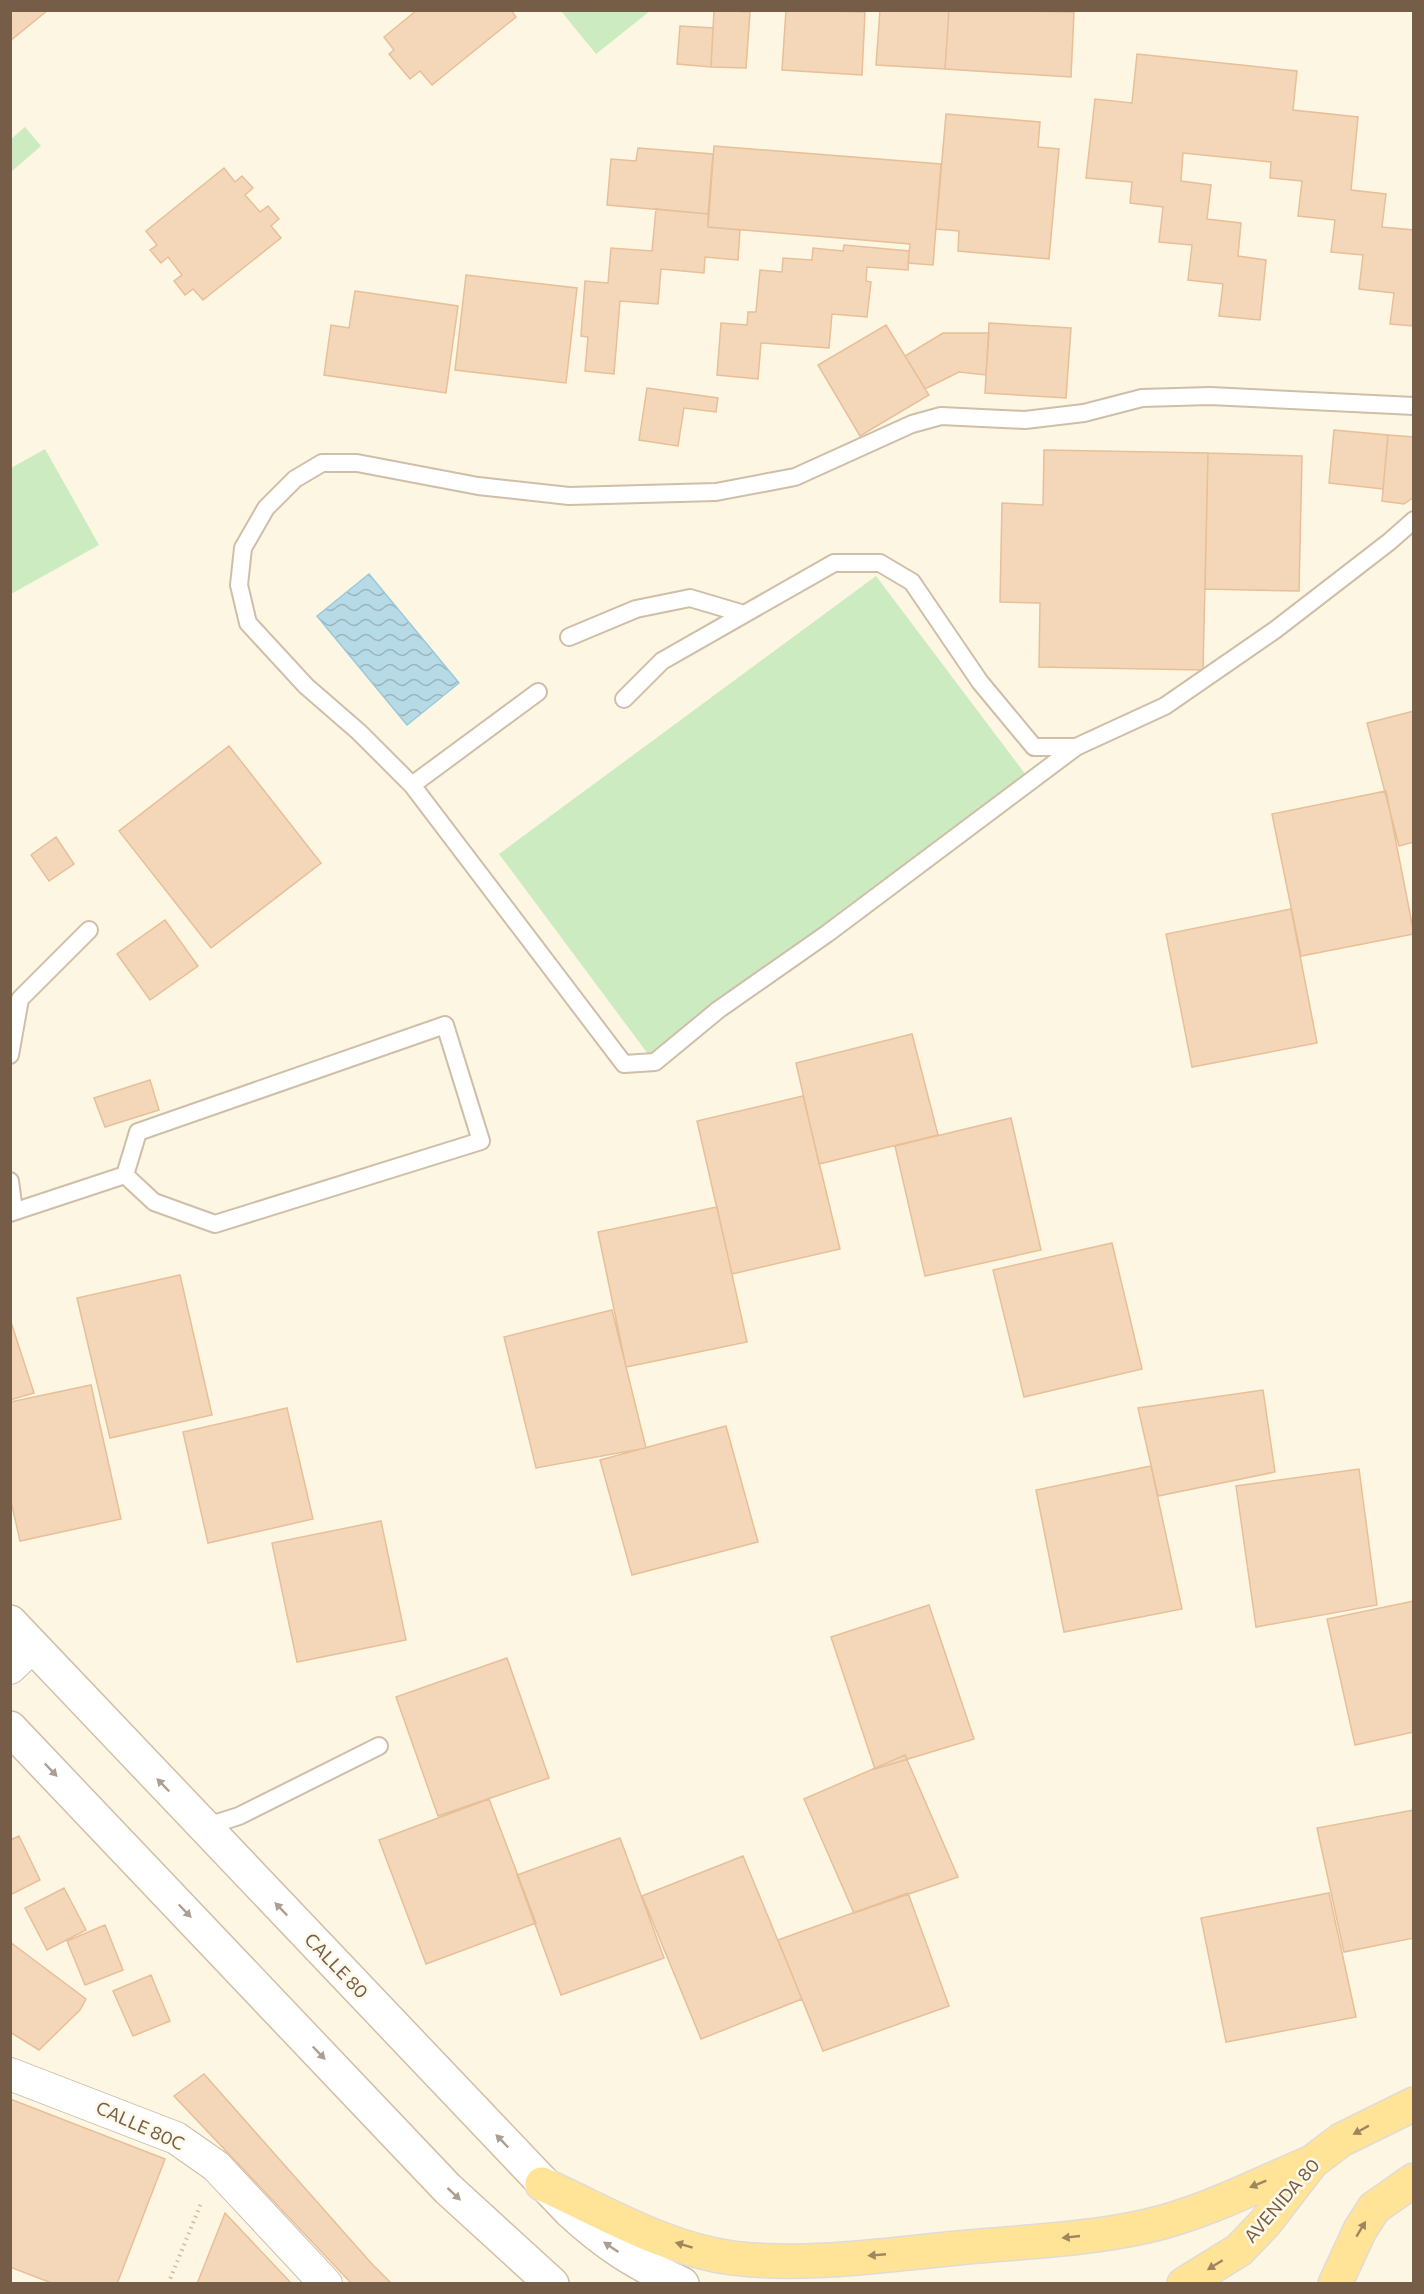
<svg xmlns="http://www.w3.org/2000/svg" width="1424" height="2294" viewBox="0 0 1424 2294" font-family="Commissioner,sans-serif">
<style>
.grass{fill:#cdebc0}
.water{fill:url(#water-waves);stroke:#9cc9da;stroke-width:1.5}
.building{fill:#f4d7b8;stroke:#e7bf98;stroke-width:1.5}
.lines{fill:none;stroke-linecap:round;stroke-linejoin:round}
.lane-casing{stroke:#cfbea8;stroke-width:20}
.street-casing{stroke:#cfbea8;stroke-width:34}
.secondary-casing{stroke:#d2bfa5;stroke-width:36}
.primary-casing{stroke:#e1dbd7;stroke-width:36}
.path{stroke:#d9ba9c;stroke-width:4;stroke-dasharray:1.5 4.5;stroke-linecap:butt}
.lane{stroke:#fff;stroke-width:16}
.street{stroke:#fff;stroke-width:32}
.secondary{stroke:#fff;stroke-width:33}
.primary{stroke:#ffe497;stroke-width:33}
.oneway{fill:#ad9e91}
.oneway2{fill:#9f865f}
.labels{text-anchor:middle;stroke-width:5;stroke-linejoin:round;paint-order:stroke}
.street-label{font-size:18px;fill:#765d47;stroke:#fff9e9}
</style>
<defs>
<pattern id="water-waves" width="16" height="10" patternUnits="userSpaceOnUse" patternTransform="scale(1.5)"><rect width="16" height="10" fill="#b6dbe7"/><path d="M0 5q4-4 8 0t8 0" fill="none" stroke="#99b5bd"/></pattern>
</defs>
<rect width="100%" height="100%" fill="#fdf6e2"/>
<path class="grass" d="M561 11H650L596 54Z
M25 127 41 146 11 172V139Z
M45 449 99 545 11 594V468Z
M876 576 1029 779 651 1058 499 854Z"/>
<path class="water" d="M369 574 459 683 407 725 317 616Z"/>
<path class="building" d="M10 10H48L10 41Z
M417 10H511L516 17 432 85 420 71 410 79 389 54 394 50 384 37Z
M714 10 750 12 746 68 711 67Z
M786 10 865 12 862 75 782 70Z
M880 10H949L945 69 876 65Z
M949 10 1074 12 1071 77 945 69Z
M680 26 713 28 711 67 677 64Z
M1137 54 1297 71 1293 110 1358 117 1351 190 1386 194 1382 227 1414 230V326L1390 324 1394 293 1359 289 1363 255 1331 252 1335 220 1298 216 1302 181 1270 178 1271 162 1183 153 1181 181 1211 185 1207 219 1241 223 1238 256 1266 260 1260 320 1219 316 1223 284 1188 280 1192 245 1159 242 1163 207 1130 203 1132 182 1086 178 1095 99 1132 103Z
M946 114 1040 122 1038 147 1059 149 1049 259 958 251 959 231 936 229Z
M714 146 941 164 933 265 908 263 910 244 708 227Z
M638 148 713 154 708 214 607 205 611 159 636 161Z
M224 168 235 182 242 176 253 188 245 195 260 212 268 206 279 219 271 226 281 238 203 300 193 289 185 295 174 281 182 275 168 257 161 263 150 250 157 245 146 231Z
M656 209 708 214V227L740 230 738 260 705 257 704 273 661 269 658 304 620 301 614 374 585 371 588 337 581 336 585 281 608 283 611 248 652 251Z
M844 245 909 251 908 270 867 267 866 281 871 282 867 317 832 314 829 348 761 343 758 379 717 375 721 323 747 325 748 312H756L760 270 782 272 783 258 812 260 813 248 843 251Z
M466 275 577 288 566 383 455 370Z
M355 291 458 306 446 393 324 375 331 325 349 328Z
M989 323 1071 328 1066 398 985 393Z
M886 325 929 395 860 436 818 365Z
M943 333H989L986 375 959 372 925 389 905 356Z
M647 388 718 398 716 412 684 408 678 446 639 440Z
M1334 430 1388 435 1383 489 1329 483Z
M1388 435 1414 437V497L1404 504 1382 501Z
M1044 450 1208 453 1203 670 1039 667 1040 603 1000 602 1002 503 1043 505Z
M1208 453 1302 456 1299 591 1205 589Z
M1414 711V842L1399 846 1367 723Z
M229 746 321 863 211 948 119 831Z
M1386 791 1414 934 1301 956 1272 814Z
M56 837 74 864 49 881 31 855Z
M1291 909 1317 1043 1192 1067 1166 934Z
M165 920 198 966 150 1000 117 954Z
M912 1034 938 1135 819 1164 796 1063Z
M150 1080 159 1110 105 1127 94 1098Z
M803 1096 840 1249 732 1274 697 1121Z
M1011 1118 1041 1250 925 1276 895 1146Z
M717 1207 747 1342 626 1367 598 1232Z
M1112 1243 1142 1369 1024 1397 993 1270Z
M180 1275 212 1415 110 1438 77 1298Z
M612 1310 646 1448 536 1468 504 1337Z
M10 1319 34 1393 10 1400Z
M91 1385 121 1519 20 1541 10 1497V1402Z
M1263 1390 1275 1472 1158 1496 1138 1408Z
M287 1408 313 1519 208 1543 183 1432Z
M726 1426 758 1542 632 1575 600 1460Z
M1151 1466 1182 1609 1064 1632 1036 1490Z
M1359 1469 1377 1605 1256 1627 1236 1486Z
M381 1521 406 1640 297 1662 272 1543Z
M1414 1601V1732L1355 1745 1327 1619Z
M929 1605 974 1739 875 1769 831 1637Z
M507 1658 549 1778 438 1816 396 1697Z
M905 1755 958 1877 854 1913 804 1799Z
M489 1799 536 1923 426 1964 379 1840Z
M1414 1810V1938L1344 1952 1317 1828Z
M19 1836 40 1880 10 1895V1840Z
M620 1838 664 1958 561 1995 517 1875Z
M743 1856 802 1999 701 2039 642 1896Z
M64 1888 86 1930 47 1950 25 1908Z
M908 1893 949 2006 823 2051 778 1940Z
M1329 1893 1356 2017 1226 2042 1201 1918Z
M105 1925 123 1970 85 1985 67 1941Z
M10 1942 86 1999 80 2010 39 2050 10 2032Z
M151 1975 170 2021 133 2036 113 1991Z
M204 2074 372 2264 392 2284H352L174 2096Z
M10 2099 165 2159 117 2284H54L10 2267Z
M225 2213 292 2284H197Z"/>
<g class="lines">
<g class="lane-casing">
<path id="lane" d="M569 637 636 609 690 598 744 614
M624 699 662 661 834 563H880L912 582 980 682 1034 747H1076L1165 706 1275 630 1389 542 1414 520
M1076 747 828 933 718 1010 655 1062 624 1064 412 785 359 732 306 686 248 623 239 585 243 548 266 508 295 479 322 463H357L478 486 569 496 716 492 795 477 912 424 941 416 1025 420 1084 413 1142 398 1210 396 1414 406
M412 785 538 692
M10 1055 20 999 89 930
M10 1181 14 1211
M10 1213 125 1175 154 1202 215 1224 481 1141 445 1025 138 1132 125 1175
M204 1827 239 1816 379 1746"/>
</g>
<g class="street-casing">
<path id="street" d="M10 1668 32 1647
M10 2074 176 2138 216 2166 326 2284"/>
</g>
<g class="secondary-casing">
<path id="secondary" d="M10 1622 570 2211C607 2245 635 2263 682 2284
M10 1728 448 2189 552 2284"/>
</g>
<g class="primary-casing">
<path id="primary" d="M542 2184C602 2211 665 2249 732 2258 807 2267 883 2255 958 2248 1020 2242 1086 2240 1147 2226 1202 2214 1260 2184 1312 2162
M1184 2284 1239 2250 1265 2223 1312 2162 1341 2140 1414 2104
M1335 2284 1360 2230 1374 2208 1414 2180"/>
</g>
<path class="path" d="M168 2284 202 2201"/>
<use href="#lane" class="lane"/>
<use href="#street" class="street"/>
<use href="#secondary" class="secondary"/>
<use href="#primary" class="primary"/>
</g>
<defs><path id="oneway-solid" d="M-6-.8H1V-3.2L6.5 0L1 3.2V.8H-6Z" transform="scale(1.5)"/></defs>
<g class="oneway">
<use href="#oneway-solid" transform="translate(51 1770) rotate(46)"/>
<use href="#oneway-solid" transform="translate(163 1785) rotate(-134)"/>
<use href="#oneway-solid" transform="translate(281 1909) rotate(-134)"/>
<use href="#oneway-solid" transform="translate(185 1911) rotate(46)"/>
<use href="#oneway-solid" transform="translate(319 2053) rotate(46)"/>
<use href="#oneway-solid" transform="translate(502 2141) rotate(-134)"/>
<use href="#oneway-solid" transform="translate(454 2194) rotate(43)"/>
<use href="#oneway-solid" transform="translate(611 2247) rotate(-146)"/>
</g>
<g class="oneway2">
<use href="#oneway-solid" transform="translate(1361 2130) rotate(151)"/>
<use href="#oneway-solid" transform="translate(1258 2184) rotate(158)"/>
<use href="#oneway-solid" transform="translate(1361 2229) rotate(-59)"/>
<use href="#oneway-solid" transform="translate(1071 2237) rotate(174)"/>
<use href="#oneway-solid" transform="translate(684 2245) rotate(-163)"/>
<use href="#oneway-solid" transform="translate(877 2255) rotate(175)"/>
<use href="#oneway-solid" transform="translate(1215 2265) rotate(148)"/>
</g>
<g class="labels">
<g class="street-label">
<text transform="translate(336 1966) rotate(46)" y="6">CALLE 80</text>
<text transform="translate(140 2126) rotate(24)" y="6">CALLE 80C</text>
<text transform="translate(1282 2201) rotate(-49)" y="6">AVENIDA 80</text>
</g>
</g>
<rect width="1424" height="2294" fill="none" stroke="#765d47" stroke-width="24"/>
</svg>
